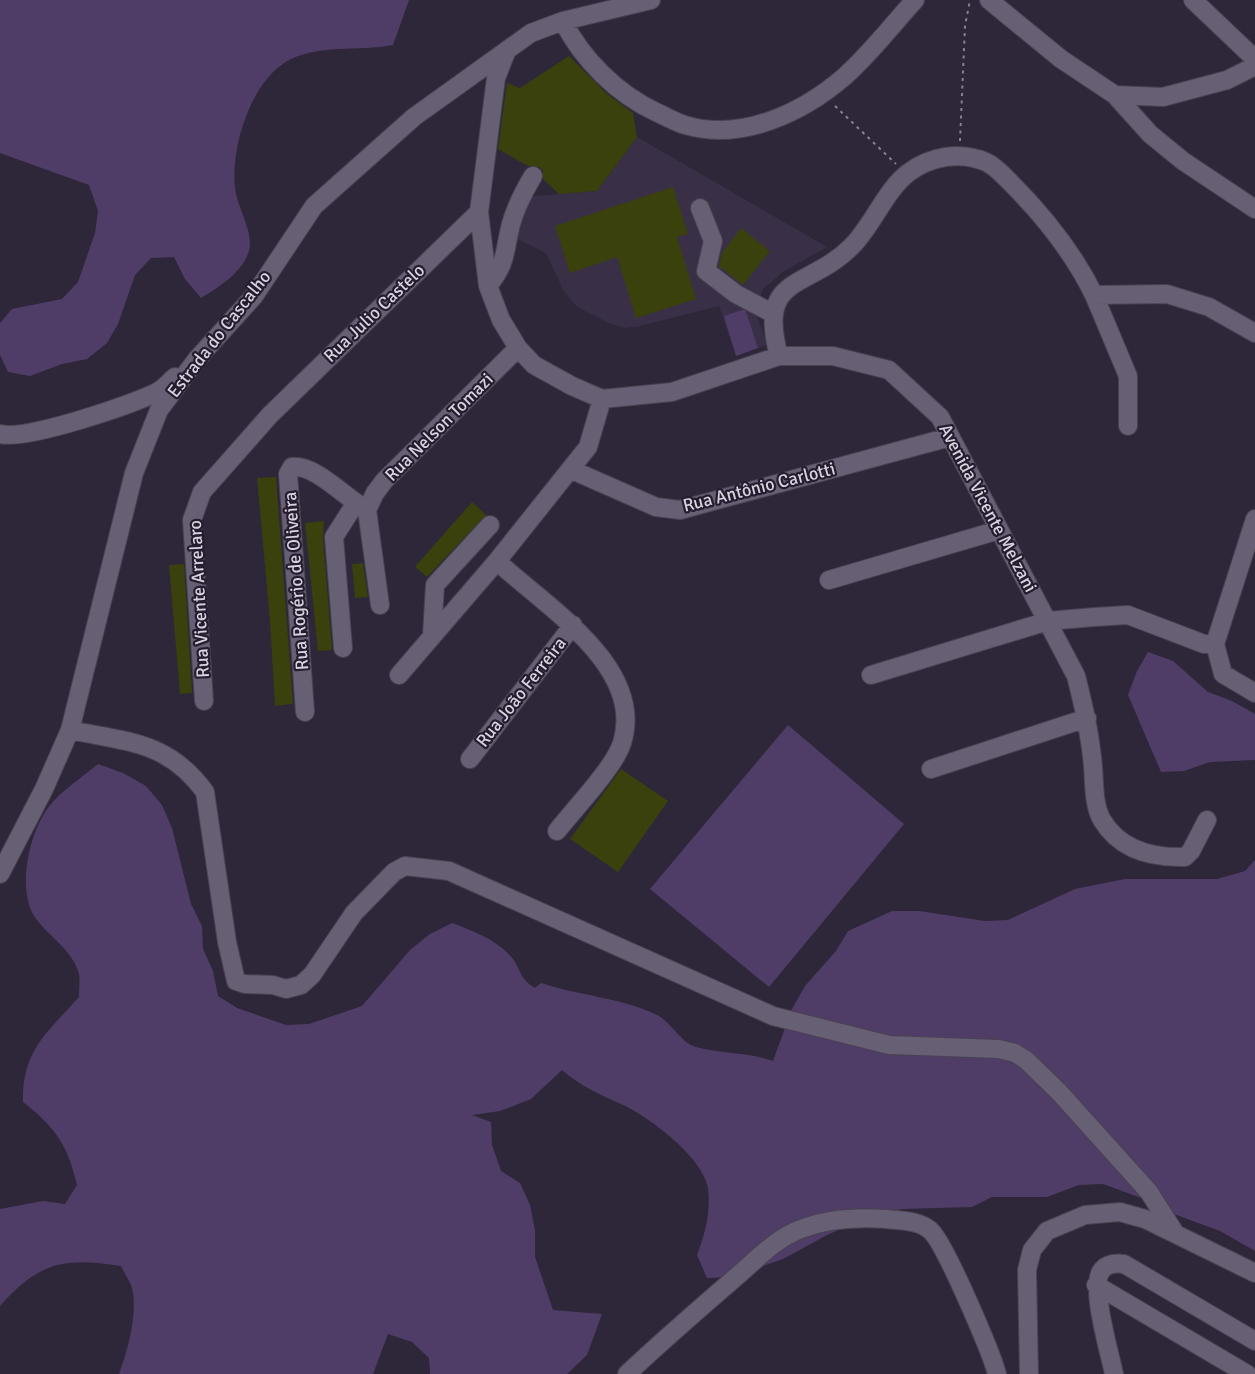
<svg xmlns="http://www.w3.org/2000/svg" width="1255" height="1374" viewBox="0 0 1255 1374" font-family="Signika,sans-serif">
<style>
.built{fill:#392f47}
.green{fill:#4f3d67}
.building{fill:#3a410c}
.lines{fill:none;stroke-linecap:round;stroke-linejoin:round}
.minor-casing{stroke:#494251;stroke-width:20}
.path{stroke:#888291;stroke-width:2;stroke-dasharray:3 4.5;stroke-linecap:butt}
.minor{stroke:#675f74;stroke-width:18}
.labels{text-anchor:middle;stroke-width:4.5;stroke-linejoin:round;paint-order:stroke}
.street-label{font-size:18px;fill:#d6d2de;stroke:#251d2f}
</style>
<rect width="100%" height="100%" fill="#2e2739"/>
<path class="built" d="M637 137 827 247 784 271 763 289 755 310 767 345 736 356 719 306 640 326 625 328 609 323 577 307 563 290 546 253 515 238 523 197 597 191Z"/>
<path class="green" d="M0 0H409L393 45C361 51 331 45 298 56 253 71 230 146 235 188 237 208 254 231 249 251 242 273 219 287 201 298L185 279 174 257 151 258 135 275 118 324 107 343 87 359 62 364 30 376 8 372 0 355V323L12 309 62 299 78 282 95 233 98 211 89 185 0 153Z
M745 309 758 348 736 356 724 316Z
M1148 652 1173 661 1208 692 1232 701 1255 714V760L1210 762 1184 771 1161 772 1128 695 1137 671Z
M788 725 904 824 769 987 650 889Z
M98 764 123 773 146 786 162 805 172 828 191 904 202 926 203 949 213 971 218 996 237 1008 286 1025 309 1024 362 1006 410 950 430 934 452 923C473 931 498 940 513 959 522 972 519 978 535 988L541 983C579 996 620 997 657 1015 671 1022 681 1043 696 1047 721 1054 748 1052 773 1061L792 1009 805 986 836 951 848 931 892 911H919L985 921 1008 920 1075 889 1125 879H1217L1245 871 1255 860V1251L1220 1231 1171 1213 1152 1202 1103 1184 1079 1185 1047 1197H992L972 1207 902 1209 878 1214 829 1234 783 1259 730 1277 707 1278 697 1255C705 1234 711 1212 708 1188 703 1157 648 1116 621 1104 598 1094 581 1086 562 1070L531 1099 500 1111 472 1115 491 1122 492 1145 501 1171 520 1183 530 1205 535 1230V1257L553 1310 602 1314 587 1355 567 1374H430L429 1358 412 1342 388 1334 373 1374H119C128 1350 138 1313 132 1288 130 1281 124 1273 121 1266 64 1257 39 1262 0 1306V1209L43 1201 65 1204 77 1185C68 1145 55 1127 23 1102 22 1050 47 1033 79 997 79 990 80 981 79 974 72 947 44 935 32 912 19 885 29 838 44 814 56 794 80 779 98 764Z"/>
<path class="building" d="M569 56 607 94 633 113 637 137 597 191 559 194 543 179V171L539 167 528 166 498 149 507 83 520 88Z
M673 187 688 234 677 237 696 299 636 318 617 257 570 273 555 226Z
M741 228 770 251 743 285 719 266 722 253Z
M276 477 293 704 275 706 270 620 257 478Z
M472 502 486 515 427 577 415 567Z
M324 521 323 538 332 650 318 651 305 523Z
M363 563 368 597 355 598 352 564Z
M184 564 192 693 180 694 169 565Z
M621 769 668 801 618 872 570 839Z"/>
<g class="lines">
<g class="minor-casing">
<path id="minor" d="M989 0 1061 59 1115 95 1150 134 1183 161 1255 209
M1193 0 1255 59
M563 21C582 59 617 94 656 112 665 116 675 122 685 125 741 142 802 113 844 77 870 54 892 25 915 0
M507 50 496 78 479 212 488 286 501 320 518 348 534 365 572 386 602 399 672 392 779 356H833L889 370 940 417 1076 676C1083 703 1089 729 1092 757 1095 776 1092 803 1102 820 1120 850 1153 858 1185 857L1191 851 1207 820
M1115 95 1163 97 1227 80 1255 66
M700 208 713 241 706 271 736 294 772 313
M488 286C507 263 504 252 511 224 516 206 524 191 533 176
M1094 295 1128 376V426
M779 356C756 273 809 290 852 246 873 225 885 191 908 173 930 156 960 151 986 162 995 166 1003 175 1010 182 1044 216 1073 252 1094 295L1167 294 1209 307 1255 333
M0 434C25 441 131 405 157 392 163 389 169 382 175 377
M572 470 656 507 680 510 950 437
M367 510 375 493 384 481 518 348
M367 510 380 605
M1255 519 1215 644 1223 674 1255 693
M829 580 999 530
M432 636 435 585 490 525
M343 648 334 537 355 504
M399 675 497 561
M871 675 1048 621 1094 617 1128 615 1204 644H1215
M204 701 192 520 202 492 270 415 479 212
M305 712 288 474 292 467C315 464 347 499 367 510
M70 730C127 742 168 741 205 792L227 942 236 981 245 984 273 985 286 989 301 985 312 975 354 913 394 872 405 866 449 871 773 1016 889 1045 999 1049 1015 1053 1026 1060 1059 1092 1149 1192 1175 1233
M470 759 573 625
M931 769 1087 718
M557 831C574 809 614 768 622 743 646 666 543 605 497 561L588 447 602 399
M0 874 44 789 70 730 134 473 159 410 197 359 254 296 314 206 414 117 531 33 563 21 651 0
M1096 1285 1247 1374
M627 1374C662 1341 699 1309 736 1277 756 1260 776 1238 801 1229 827 1219 859 1217 886 1219 901 1221 918 1220 930 1230 945 1243 991 1352 997 1374
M1029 1374 1027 1270 1032 1250 1047 1231 1085 1215 1120 1212 1145 1219 1255 1273
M1114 1374C1110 1354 1089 1284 1102 1270 1108 1263 1116 1263 1124 1264L1255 1341"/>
</g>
<path class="path" d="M835 106 896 164
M960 141 965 26 970 0"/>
<use href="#minor" class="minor"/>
</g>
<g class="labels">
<g class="street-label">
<text transform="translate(374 313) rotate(-44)" y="6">Rua Julio Castelo</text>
<text transform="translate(219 334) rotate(-52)" y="6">Estrada do Cascalho</text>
<text transform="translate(439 427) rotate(-45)" y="6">Rua Nelson Tomazi</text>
<text transform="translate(759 487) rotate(-14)" y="6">Rua Antônio Carlotti</text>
<text transform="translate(988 508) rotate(62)" y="6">Avenida Vicente Melzani</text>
<text transform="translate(296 581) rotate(-94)" y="6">Rua Rogério de Oliveira</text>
<text transform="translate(199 599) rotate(-93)" y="6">Rua Vicente Arrelaro</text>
<text transform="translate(521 692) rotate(-52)" y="6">Rua João Ferreira</text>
</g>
</g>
</svg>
